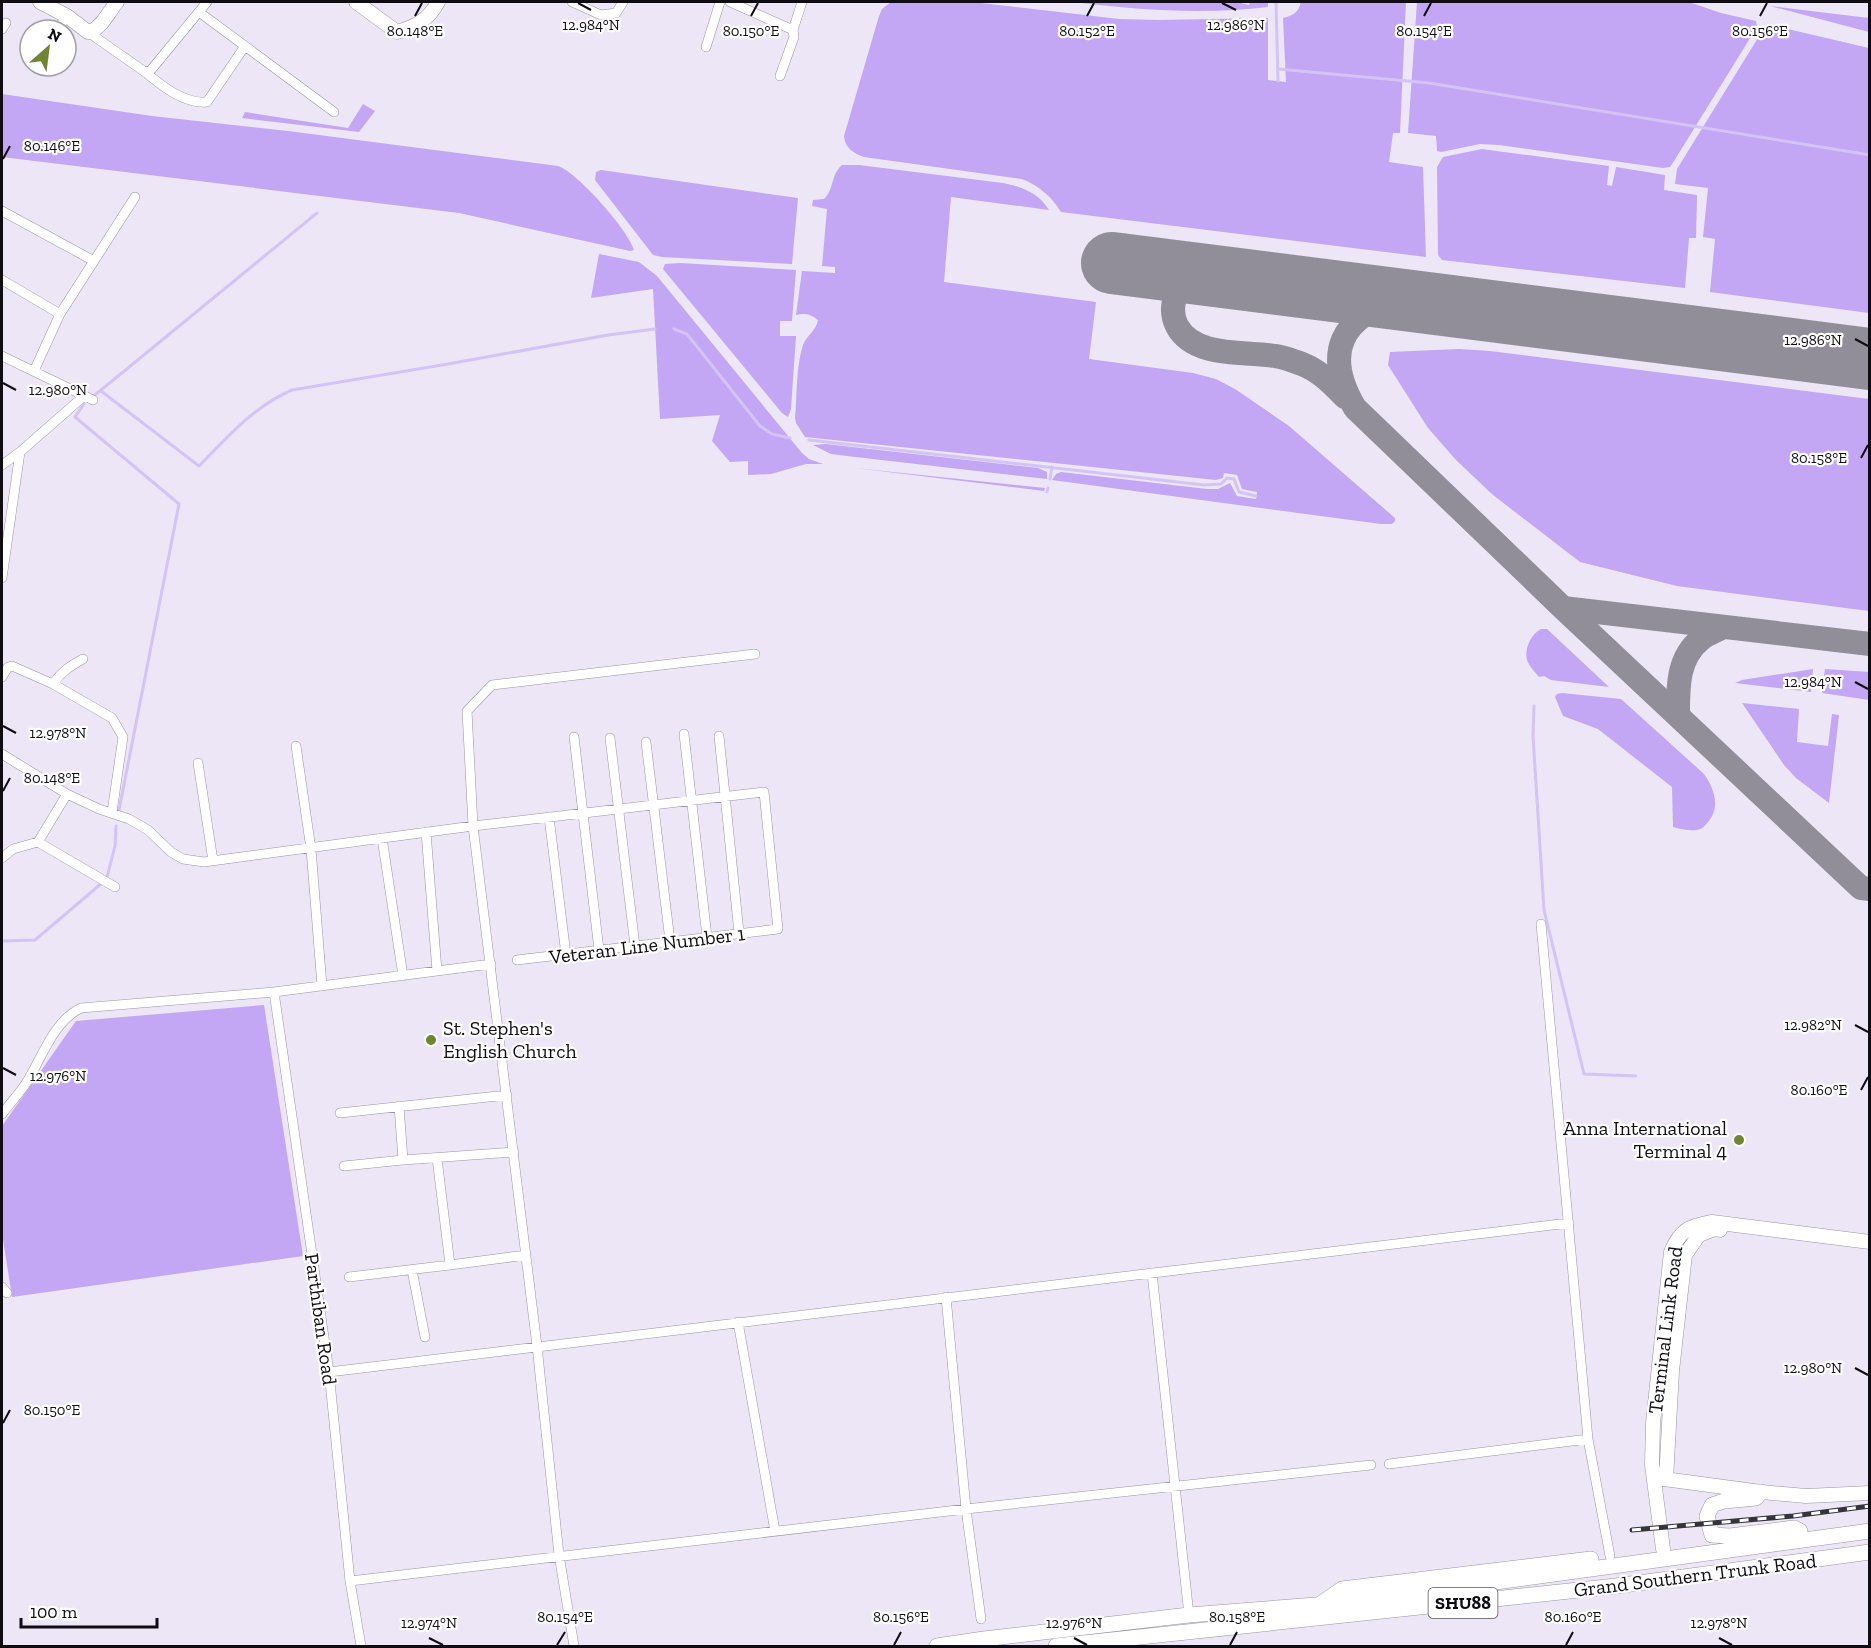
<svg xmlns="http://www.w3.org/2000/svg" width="1871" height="1648" viewBox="0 0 1871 1648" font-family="'Zilla Slab',serif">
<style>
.green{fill:#c3a6f4}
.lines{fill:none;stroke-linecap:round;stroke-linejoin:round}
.stream{stroke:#d4c3f5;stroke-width:3}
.taxiway{stroke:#918d99;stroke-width:24}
.runway{stroke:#918d99;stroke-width:62}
.street-casing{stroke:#9994a4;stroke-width:10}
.secondary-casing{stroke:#9994a4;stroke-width:15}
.primary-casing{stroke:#9994a4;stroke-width:16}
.street{stroke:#fff;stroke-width:9}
.secondary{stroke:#fff;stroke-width:14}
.primary{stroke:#fff;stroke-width:15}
.rail-casing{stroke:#36343b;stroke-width:5}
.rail{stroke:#fff;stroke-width:3;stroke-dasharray:9;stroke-linecap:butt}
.ticks{fill:none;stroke:#0f0d13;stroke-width:2}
.poi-dot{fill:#718434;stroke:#fff;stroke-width:2}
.labels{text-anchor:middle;stroke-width:4.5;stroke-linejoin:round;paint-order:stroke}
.shield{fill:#fff;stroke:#57565a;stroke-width:1.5}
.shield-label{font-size:18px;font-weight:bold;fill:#0f0d13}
.street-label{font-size:20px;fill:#0f0d13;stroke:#fff}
.poi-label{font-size:20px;fill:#0f0d13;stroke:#fff;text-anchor:start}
.ticks-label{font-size:15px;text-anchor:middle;fill:#0f0d13;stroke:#fff;stroke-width:4.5;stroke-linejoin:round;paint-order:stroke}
</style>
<rect width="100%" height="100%" fill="#ece6f7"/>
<path class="green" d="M891 2H972L1119 19 1158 20 1268 18V80L1286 82 1283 18C1294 15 1298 13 1301 2H1406L1400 133H1393L1389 162 1423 167 1426 257 1061 212C1051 196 1039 186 1022 179L864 157C853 153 845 148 844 136L879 16 882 9Z
M1073 2H1236L1249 5 1250 2H1268V7C1204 15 1137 10 1073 2Z
M1417 2H1689L1721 13 1756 21 1757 27 1674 161 1670 167 1663 168 1499 145 1480 144 1441 152 1437 151 1436 136 1408 133Z
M1770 6 1869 18V32Z
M1771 25 1869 48V313L1710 292 1715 239 1703 237 1708 188 1675 184 1677 169 1761 33Z
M2 94 152 116 288 131 558 166C577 172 629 231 634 250L630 251 459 213 2 157Z
M363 104 375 111 359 132 242 118 245 112 348 128Z
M1482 149 1609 166 1607 185 1612 186 1616 167 1665 175 1664 190 1697 195 1696 238H1689L1685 288 1442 260 1438 255 1437 167 1443 157Z
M842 165H859L1003 183C1022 187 1038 192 1049 210L951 197 944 282 1096 302 1089 359 1193 373 1216 379 1235 389 1289 426 1395 518V521L1392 524H1381L1052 480 1056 474 1061 472 1207 489H1218L1230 483 1237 496 1256 499 1257 492 1242 489 1237 475 1224 473 1223 478 1216 480 805 437 796 423 795 418C797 396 796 366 803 345 807 335 816 331 818 320 811 314 805 313 796 315L802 271 835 273V267L822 266 827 209 812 206 813 200 824 199C834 190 831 174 842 165Z
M601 170 798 198 792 264 662 257 653 255 595 180 596 172Z
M599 254 639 262 657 276 802 453 809 459 823 464H806L771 474 748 475V461L730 462 712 441 720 415 660 419 653 289 591 298Z
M680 263 796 270 792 321H780V336H796L791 409 788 417 782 413 663 269 665 264Z
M1459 349 1490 351 1869 399V611L1677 586 1580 562 1493 495 1456 460 1428 428 1388 365 1390 352Z
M826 444 1038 468 1047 472V479L847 456 831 454 813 445Z
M855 468 1045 488 1044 491Z
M1541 629H1547L1609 687 1551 680 1544 676 1539 677C1535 672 1529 666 1527 660 1524 649 1531 634 1541 629Z
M1813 669 1811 692 1735 683 1742 680Z
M1825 669 1869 672V700L1822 693Z
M1562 693 1621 699 1704 774C1714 788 1721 807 1708 822 1705 826 1702 829 1697 830 1689 831 1680 829 1673 827L1672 787 1598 729 1563 716 1555 697 1557 694Z
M1742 703 1799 709 1797 742 1828 746 1832 714 1839 715 1829 803 1796 778 1784 765Z
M264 1005 303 1256 12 1297 2 1233V1126L76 1021Z"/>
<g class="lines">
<path class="stream" d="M1276 2 1278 81
M1278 69 1429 83 1870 155
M674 329 687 334 760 426 772 434 790 438
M101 391 199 466C228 437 254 406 292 390L448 364 608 335 655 329
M95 395 317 213
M84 404 75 417 179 504 119 810
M809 440 1204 485 1221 484 1227 478 1234 479 1239 492 1256 496
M1050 479 1052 467
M1047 492 1048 488
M1534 706 1533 736 1544 910 1584 1074 1636 1076
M107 877 115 846 116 826
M2 941 35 940 102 883"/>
<path class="taxiway" d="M1205 275C1193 278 1182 283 1176 295 1172 305 1172 316 1177 326 1194 358 1245 351 1275 356 1284 357 1293 361 1302 364 1320 371 1332 384 1345 397
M1400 300C1340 316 1323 354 1355 408L1563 608 1861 888 1870 889
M1852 357 1870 361
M1563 608 1870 644
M1678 715C1678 688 1677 658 1701 639 1707 634 1716 631 1723 627"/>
<path class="runway" d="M1112 263 1870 359"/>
<g class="street-casing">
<path id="street" d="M572 2 601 15 616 13 623 2
M730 2 793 30 794 37 780 76
M199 12 334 112
M2 29 6 23
M57 30 67 16
M793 30 802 2
M88 32 145 72 151 70 207 2
M706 47 720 2
M145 72C162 86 184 104 207 102L245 46
M2 211 94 261
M2 280 60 314
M2 356 93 400
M34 371 60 314 135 197
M2 465 20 452 84 396
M2 578 20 452
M2 677 8 667 12 666 53 684 112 718 123 737 112 812
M53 684C61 672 70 666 83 659
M684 734 707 937
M719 736 739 933
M574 737 599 950
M610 738 635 946
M646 742 670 941
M296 746 311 849 322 986
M2 754 67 794 99 809 129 819 148 830 171 852 183 859 204 862 473 826 764 792 778 929 517 960
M198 763 213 861
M549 817 566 955
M426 832 437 971
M382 838 403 976
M38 842 67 794
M2 858 13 849 38 842 115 887
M1541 924 1588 1439 1610 1556
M274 992 329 1372 350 1581 361 1646
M399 1106 403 1160 514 1152
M340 1113 507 1095
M2 1114C10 1103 21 1092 28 1080 43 1055 54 1021 81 1008L274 992 491 964
M437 1158 450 1265 526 1255
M344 1166 403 1160
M412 1270 425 1337
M1152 1273 1189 1615
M349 1277 450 1265
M2 1287 7 1293
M946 1297 966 1509 981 1619
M738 1322 775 1531
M329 1372 1569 1223
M1389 1464 1588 1439
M350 1581 966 1509 1371 1465
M574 1646 559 1555 537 1346 473 826 467 711 492 685 755 654"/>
</g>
<g class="secondary-casing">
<path id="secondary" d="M40 2 67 16 88 32C101 30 109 11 117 2
M356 2 397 32C416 27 429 19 438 2
M1657 1478 1761 1492 1806 1496 1870 1493
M1666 1479 1672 1371 1685 1255 1699 1235 1715 1229 1720 1230
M1663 1549 1652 1465 1653 1423 1671 1252C1680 1230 1689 1226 1712 1222L1870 1242"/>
</g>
<g class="primary-casing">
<path id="primary" d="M1761 1492 1756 1498 1724 1501 1712 1505 1707 1516 1712 1535 1730 1536 1794 1528 1800 1531
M1319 1605 1342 1589 1591 1559
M937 1646 984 1639 1189 1615 1342 1603 1870 1531
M1056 1646 1616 1586 1870 1552"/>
</g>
<use href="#street" class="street"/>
<use href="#secondary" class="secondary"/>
<use href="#primary" class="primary"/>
<g class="rail-casing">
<path id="rail" d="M1632 1530 1793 1516 1870 1506"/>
</g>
<use href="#rail" class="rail"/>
</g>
<path class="ticks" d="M578 3 591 10M1222 3 1236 10M415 16 422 3M751 16 758 3M1087 16 1094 3M1424 16 1431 3M1760 16 1767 3M3 159 10 146M1855 339 1868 346M3 383 16 390M1861 458 1868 445M1855 682 1868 689M3 726 16 733M3 791 10 778M1855 1025 1868 1032M3 1068 16 1075M1861 1090 1868 1077M1855 1368 1868 1375M3 1423 10 1410M429 1638 443 1645M1074 1638 1087 1645M1719 1638 1732 1645M557 1645 565 1632M894 1645 901 1632M1230 1645 1237 1632M1566 1645 1573 1632"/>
<g class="poi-dot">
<circle cx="431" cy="1040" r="6"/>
<circle cx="1739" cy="1140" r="6"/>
</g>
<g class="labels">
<rect class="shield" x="1428.5" y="1588" width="69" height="30" rx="4.5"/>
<g class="shield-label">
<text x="1463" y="1609">SHU88</text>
</g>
<g class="street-label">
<text transform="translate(647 945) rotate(-7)" y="7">Veteran Line Number 1</text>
<text transform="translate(321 1319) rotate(82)" y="7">Parthiban Road</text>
<text transform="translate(1665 1330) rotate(-83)" y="7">Terminal Link Road</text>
<text transform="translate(1695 1575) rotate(-7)" y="7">Grand Southern Trunk Road</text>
</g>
<g class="poi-label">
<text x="443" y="1035">St. Stephen's<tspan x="443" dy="23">English Church</tspan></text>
<text x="1727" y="1135" text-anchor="end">Anna International<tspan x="1727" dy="23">Terminal 4</tspan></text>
</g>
</g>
<g class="ticks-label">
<text x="591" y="30">12.984°N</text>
<text x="1236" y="30">12.986°N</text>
<text x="415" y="36">80.148°E</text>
<text x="751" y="36">80.150°E</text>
<text x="1087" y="36">80.152°E</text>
<text x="1424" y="36">80.154°E</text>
<text x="1760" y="36">80.156°E</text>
<text x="52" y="151">80.146°E</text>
<text x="1813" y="345">12.986°N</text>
<text x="58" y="395">12.980°N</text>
<text x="1819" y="463">80.158°E</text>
<text x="1813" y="687">12.984°N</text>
<text x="58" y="738">12.978°N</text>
<text x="52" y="783">80.148°E</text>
<text x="1813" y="1030">12.982°N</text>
<text x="58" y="1081">12.976°N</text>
<text x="1819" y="1095">80.160°E</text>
<text x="1813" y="1373">12.980°N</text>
<text x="52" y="1415">80.150°E</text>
<text x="565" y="1622">80.154°E</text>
<text x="901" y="1622">80.156°E</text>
<text x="1237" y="1622">80.158°E</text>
<text x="1573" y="1622">80.160°E</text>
<text x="429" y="1628">12.974°N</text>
<text x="1074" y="1628">12.976°N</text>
<text x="1719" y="1628">12.978°N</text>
</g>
<rect width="1871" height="1648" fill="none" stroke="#0f0d13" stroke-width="6"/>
<g transform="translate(48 48) rotate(28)"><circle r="28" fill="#ffffff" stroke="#9f9ea1" stroke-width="1.5"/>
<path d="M0-4.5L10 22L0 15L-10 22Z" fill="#718434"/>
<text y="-9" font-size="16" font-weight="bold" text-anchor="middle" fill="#0f0d13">N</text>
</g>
<path d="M21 1618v9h136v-9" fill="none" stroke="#0f0d13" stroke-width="3"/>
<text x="30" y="1618" font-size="18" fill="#0f0d13" stroke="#ffffff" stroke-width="4.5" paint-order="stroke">100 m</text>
</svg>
